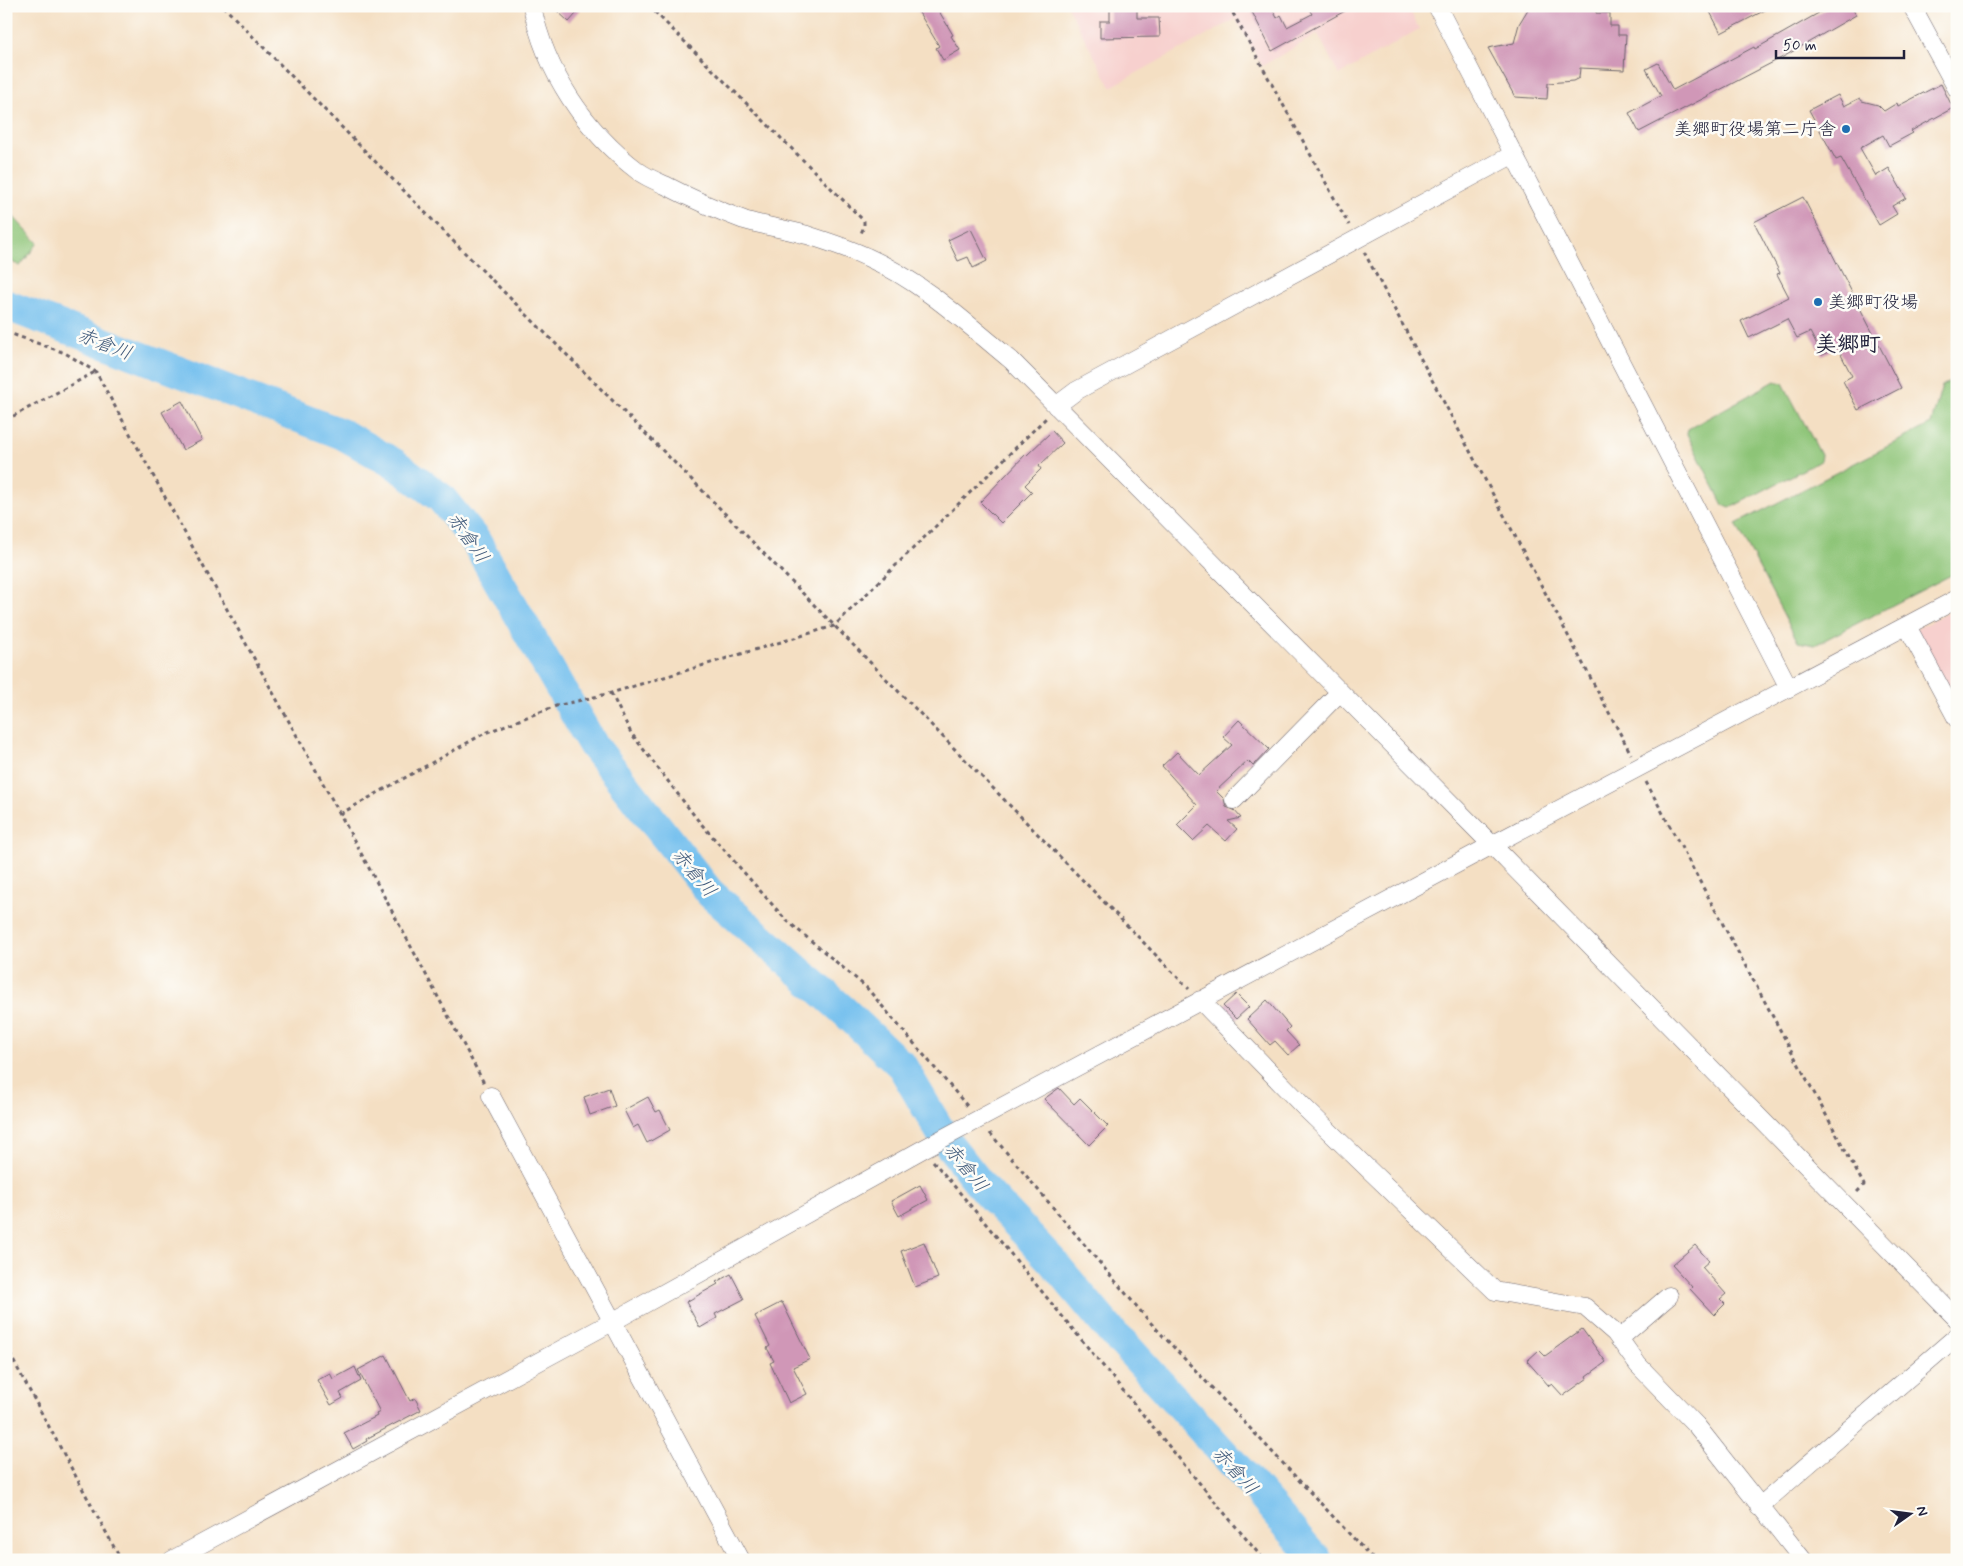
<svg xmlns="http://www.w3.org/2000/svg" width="1963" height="1566" viewBox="0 0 1963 1566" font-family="Mynerve,'Klee One',sans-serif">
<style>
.built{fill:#f7d0ce}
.green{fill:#8dc477;stroke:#587359}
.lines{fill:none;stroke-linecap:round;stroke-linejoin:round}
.river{stroke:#74c0ee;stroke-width:31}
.building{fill:#d097b7}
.minor-casing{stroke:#6c646b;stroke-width:19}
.path{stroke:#6c646b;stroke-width:3;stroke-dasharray:4 4;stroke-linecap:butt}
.minor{stroke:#fff;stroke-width:18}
.poi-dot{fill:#1f6fb2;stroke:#fdfcf7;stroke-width:2}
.labels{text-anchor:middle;stroke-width:5;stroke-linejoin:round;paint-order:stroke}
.poi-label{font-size:18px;fill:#22223b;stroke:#fdfcf7;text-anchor:end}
.water-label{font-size:19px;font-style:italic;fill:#3f597a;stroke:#fdfcf7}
.district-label{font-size:22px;font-weight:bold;fill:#22223b;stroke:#fdfcf7}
</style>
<rect width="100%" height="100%" fill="#fdfcf7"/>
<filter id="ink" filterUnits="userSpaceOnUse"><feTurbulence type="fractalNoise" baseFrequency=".02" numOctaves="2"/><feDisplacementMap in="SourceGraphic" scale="10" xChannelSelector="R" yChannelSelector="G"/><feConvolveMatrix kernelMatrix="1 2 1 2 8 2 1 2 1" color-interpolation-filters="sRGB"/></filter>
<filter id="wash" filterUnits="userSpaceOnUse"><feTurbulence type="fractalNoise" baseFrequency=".0096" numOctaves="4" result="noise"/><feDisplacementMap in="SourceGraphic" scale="20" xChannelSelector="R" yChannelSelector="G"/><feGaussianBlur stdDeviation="1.12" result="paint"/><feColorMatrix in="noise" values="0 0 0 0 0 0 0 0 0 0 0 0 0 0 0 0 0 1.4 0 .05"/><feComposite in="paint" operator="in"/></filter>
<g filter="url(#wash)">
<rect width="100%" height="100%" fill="#f4dfc3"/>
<path class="built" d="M1067 6H1408L1419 29 1339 75 1318 34 1262 66 1236 19 1111 87Z
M1957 608V708L1915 630Z"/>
<path class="green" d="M6 205 8 207 7 210 38 243 20 266 6 259Z
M1957 378V572L1815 645 1798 642 1736 524 1931 424 1942 386Z
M1775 381 1783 383 1821 455 1820 461 1730 508 1723 505 1687 434 1688 429Z"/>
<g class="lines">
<path class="river" d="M6 305 342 434 395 464 441 498 475 540 593 745 710 893 844 1011 902 1066 946 1141 984 1189 1052 1261 1115 1336 1123 1343 1248 1480 1317 1560"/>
</g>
<g id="blocks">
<path class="building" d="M552 6H583L569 22Z
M915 6H936L953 35 951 36 960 50 943 60 936 48 939 46Z
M1110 6H1137V18H1159L1160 37 1100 38V21H1110Z
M1249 6H1271L1277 18 1281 15 1287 27 1312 14 1307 6H1354L1272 51Z
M1530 6H1596V13H1610V26H1618V35H1626L1624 70 1580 68 1579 78 1573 81 1548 83 1547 99 1515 97 1488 48 1514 43 1519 24Z
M1707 6H1773L1721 33Z
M1831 6H1851L1856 15 1783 57 1639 132 1629 113 1661 96 1646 69 1658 63 1673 90 1754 47 1755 49Z
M1941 84 1953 108 1911 131 1913 133 1889 146 1883 135 1860 148 1876 176 1889 168 1906 198 1892 206 1897 214 1879 225 1841 158 1836 160 1809 110 1838 95 1844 106 1860 98 1862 101 1878 105 1884 111 1897 103 1898 106Z
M1803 197 1901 388 1858 410 1843 381 1852 376 1837 347 1822 355 1810 332 1797 338 1787 319 1749 338 1741 321 1789 297 1777 274 1780 273 1754 222Z
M971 229 987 261 973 268 968 257 958 261 948 240Z
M182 401 202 440 183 450 162 412Z
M1052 431 1063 443 1039 466 1041 469 1025 485 1032 492 1001 523 980 502 1026 454 1027 455Z
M1239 720 1269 749 1253 766 1248 761 1216 791 1224 799 1226 807 1234 810 1241 818 1228 821 1237 829 1226 841 1209 826 1193 841 1177 825 1197 805 1162 766 1177 752 1199 775 1232 745 1223 737Z
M1236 994 1249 1007 1236 1019 1223 1006Z
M1267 1000 1290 1027 1286 1031 1299 1045 1288 1055 1275 1041 1270 1045 1247 1019Z
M609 1088 615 1106 590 1115 584 1097Z
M1059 1088 1074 1104 1080 1098 1108 1126 1089 1145 1044 1099Z
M648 1097 656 1112 660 1110 670 1130 647 1143 638 1125 633 1128 624 1110Z
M920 1185 928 1200 899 1216 891 1201Z
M924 1242 938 1278 915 1287 901 1251Z
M1695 1245 1709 1261 1702 1267 1726 1294 1720 1299 1725 1304 1714 1315 1690 1289 1692 1287 1672 1265Z
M731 1274 744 1299 715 1314 717 1318 700 1328 686 1302 718 1284 716 1282Z
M782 1302 810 1359 793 1367 807 1394 789 1403 770 1363 774 1361 767 1348 770 1346 755 1316Z
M1582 1329 1606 1362 1587 1376 1588 1378 1563 1396 1552 1384 1549 1386 1527 1361 1539 1350 1545 1356Z
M386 1355 410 1401 415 1398 421 1410 366 1439 367 1441 353 1449 344 1433 377 1416 376 1414 380 1412 358 1370Z
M355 1367 361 1381 340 1393 343 1398 331 1405 317 1380 330 1373 333 1379Z"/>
</g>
</g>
<g filter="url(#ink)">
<use href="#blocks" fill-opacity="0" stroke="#6c646b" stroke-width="1"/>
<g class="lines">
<g class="minor-casing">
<path id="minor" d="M532 6C545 71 585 131 638 171 646 177 656 181 665 185 690 198 717 210 744 220 764 226 786 229 807 235 826 241 848 248 867 257 921 281 965 322 1011 360L1492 845 1957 1319
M1437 6 1789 688
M1912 6 1957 89
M1056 406 1076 391 1514 154
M1907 626 1957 719
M1234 800 1340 692
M1200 1000 1306 1109 1495 1291 1585 1307 1615 1333 1638 1365 1696 1425 1803 1560
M491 1096 741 1560
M1619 1339 1669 1296
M1759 1507 1957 1336
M172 1560 612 1322 923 1149 1492 845 1957 599"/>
</g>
<path class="path" d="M223 6 458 246 698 486 1189 989
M649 6 864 221V226L860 236
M1229 6 1349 225
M1364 252 1631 754
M6 332 65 353 96 372 340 814 484 1083
M6 420 95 372
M611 693 631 733 697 819 785 919 866 987 968 1107
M1646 782 1864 1185 1856 1193
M340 814 485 733 556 706 611 693 834 626 1046 418
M990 1133 1149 1321 1374 1560
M933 1161C1045 1293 1152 1428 1264 1560
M6 1347 121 1560"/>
<use href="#minor" class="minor"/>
</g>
</g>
<g class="poi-dot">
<circle cx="1846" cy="129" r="5"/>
<circle cx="1818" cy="302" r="5"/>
</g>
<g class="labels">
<g class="poi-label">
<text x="1836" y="135">美郷町役場第二庁舎</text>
<text x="1828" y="308" text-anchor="start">美郷町役場</text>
</g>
<g class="water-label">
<text transform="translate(105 343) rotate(21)" y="7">赤倉川</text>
<text transform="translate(469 537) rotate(55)" y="7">赤倉川</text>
<text transform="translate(695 872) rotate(50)" y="7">赤倉川</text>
<text transform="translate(967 1167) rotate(51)" y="7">赤倉川</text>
<text transform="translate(1236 1470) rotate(48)" y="7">赤倉川</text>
</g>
<g class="district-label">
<text x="1848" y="351">美郷町</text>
</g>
</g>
<rect width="1963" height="1566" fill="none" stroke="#fdfcf7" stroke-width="25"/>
<g transform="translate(1910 1514) rotate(76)" stroke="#fdfcf7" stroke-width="4" paint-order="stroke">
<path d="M0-4L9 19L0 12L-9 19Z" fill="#22223b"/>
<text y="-8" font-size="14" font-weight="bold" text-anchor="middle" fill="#22223b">N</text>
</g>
<path d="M1776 50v8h128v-8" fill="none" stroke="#22223b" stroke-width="2.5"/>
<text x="1783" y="50" font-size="15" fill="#22223b" stroke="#fdfcf7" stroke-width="4" paint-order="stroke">50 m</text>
</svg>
